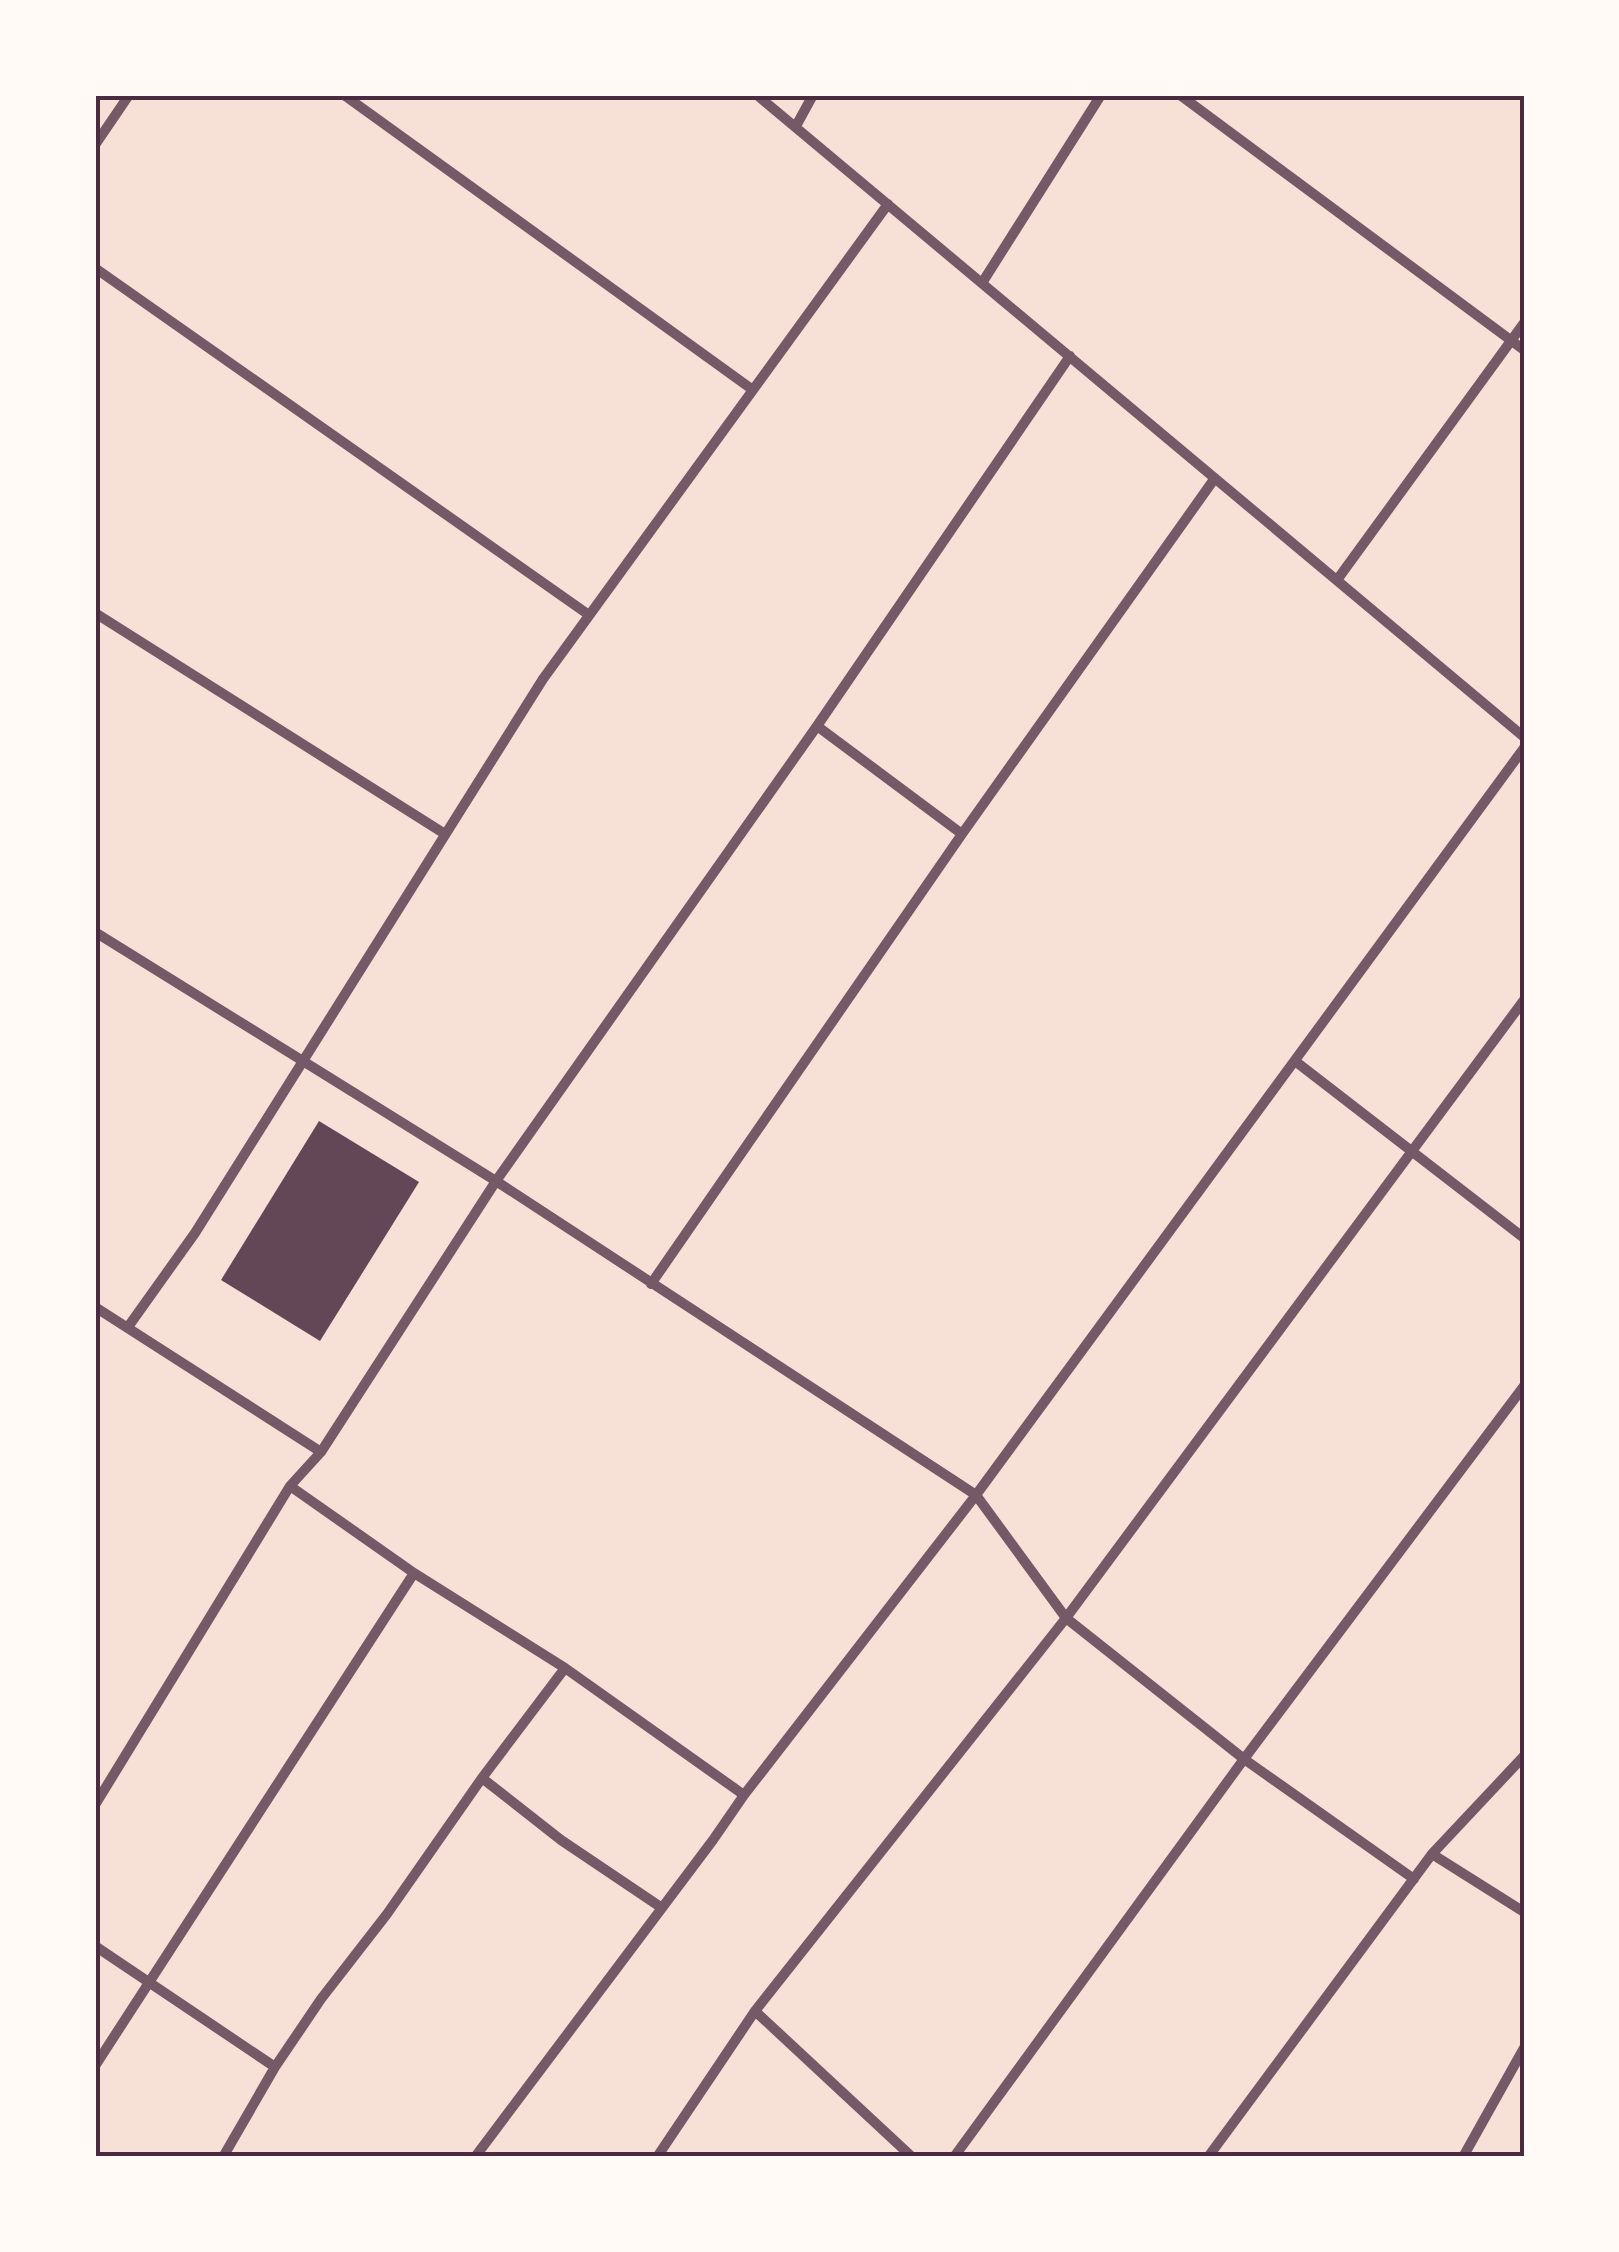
<svg xmlns="http://www.w3.org/2000/svg" width="1619" height="2252" viewBox="0 0 1619 2252" font-family="Lato,sans-serif">
<style>
.building{fill:#644757}
.lines{fill:none;stroke-linecap:round;stroke-linejoin:round}
.minor{stroke:#755966;stroke-width:10}
.neatline{fill:none;stroke:#4a2c40;stroke-width:4}
</style>
<rect width="100%" height="100%" fill="#f7e1d7"/>
<path class="building" d="M319 1121 419 1182 320 1341 221 1280Z"/>
<g class="lines">
<path class="minor" d="M344 95 753 390
M757 95 1524 737
M1180 95 1524 350
M796 126 813 95
M95 145 129 95
M95 268 589 615
M982 283 1101 95
M1337 580 1524 323
M95 613 445 834
M817 726 962 834
M95 932 496 1181 976 1495 1066 1618 1244 1759 1414 1879
M1295 1061 1524 1238
M651 1284 962 834 1215 478
M95 1307 321 1452
M128 1327 195 1233 543 679 888 204
M290 1486 414 1573 565 1668 744 1795
M482 1778 565 1668
M95 1805 290 1486 321 1452 496 1181 817 726 1070 356
M1432 1854 1524 1912
M95 1946 275 2067
M755 2011 912 2157
M95 2066 414 1573
M223 2157 275 2067 321 1999 387 1914 482 1778 561 1840 662 1908
M475 2157 713 1840 744 1795 976 1495 1524 748
M657 2157 755 2011 1066 1618 1524 1000
M954 2157 1244 1759 1524 1386
M1208 2157 1432 1854 1524 1756
M1463 2157 1524 2048"/>
</g>
<rect width="1619" height="2252" fill="none" stroke="#fffaf5" stroke-width="195"/>
<rect x="98" y="98" width="1424" height="2056" class="neatline"/>
</svg>
